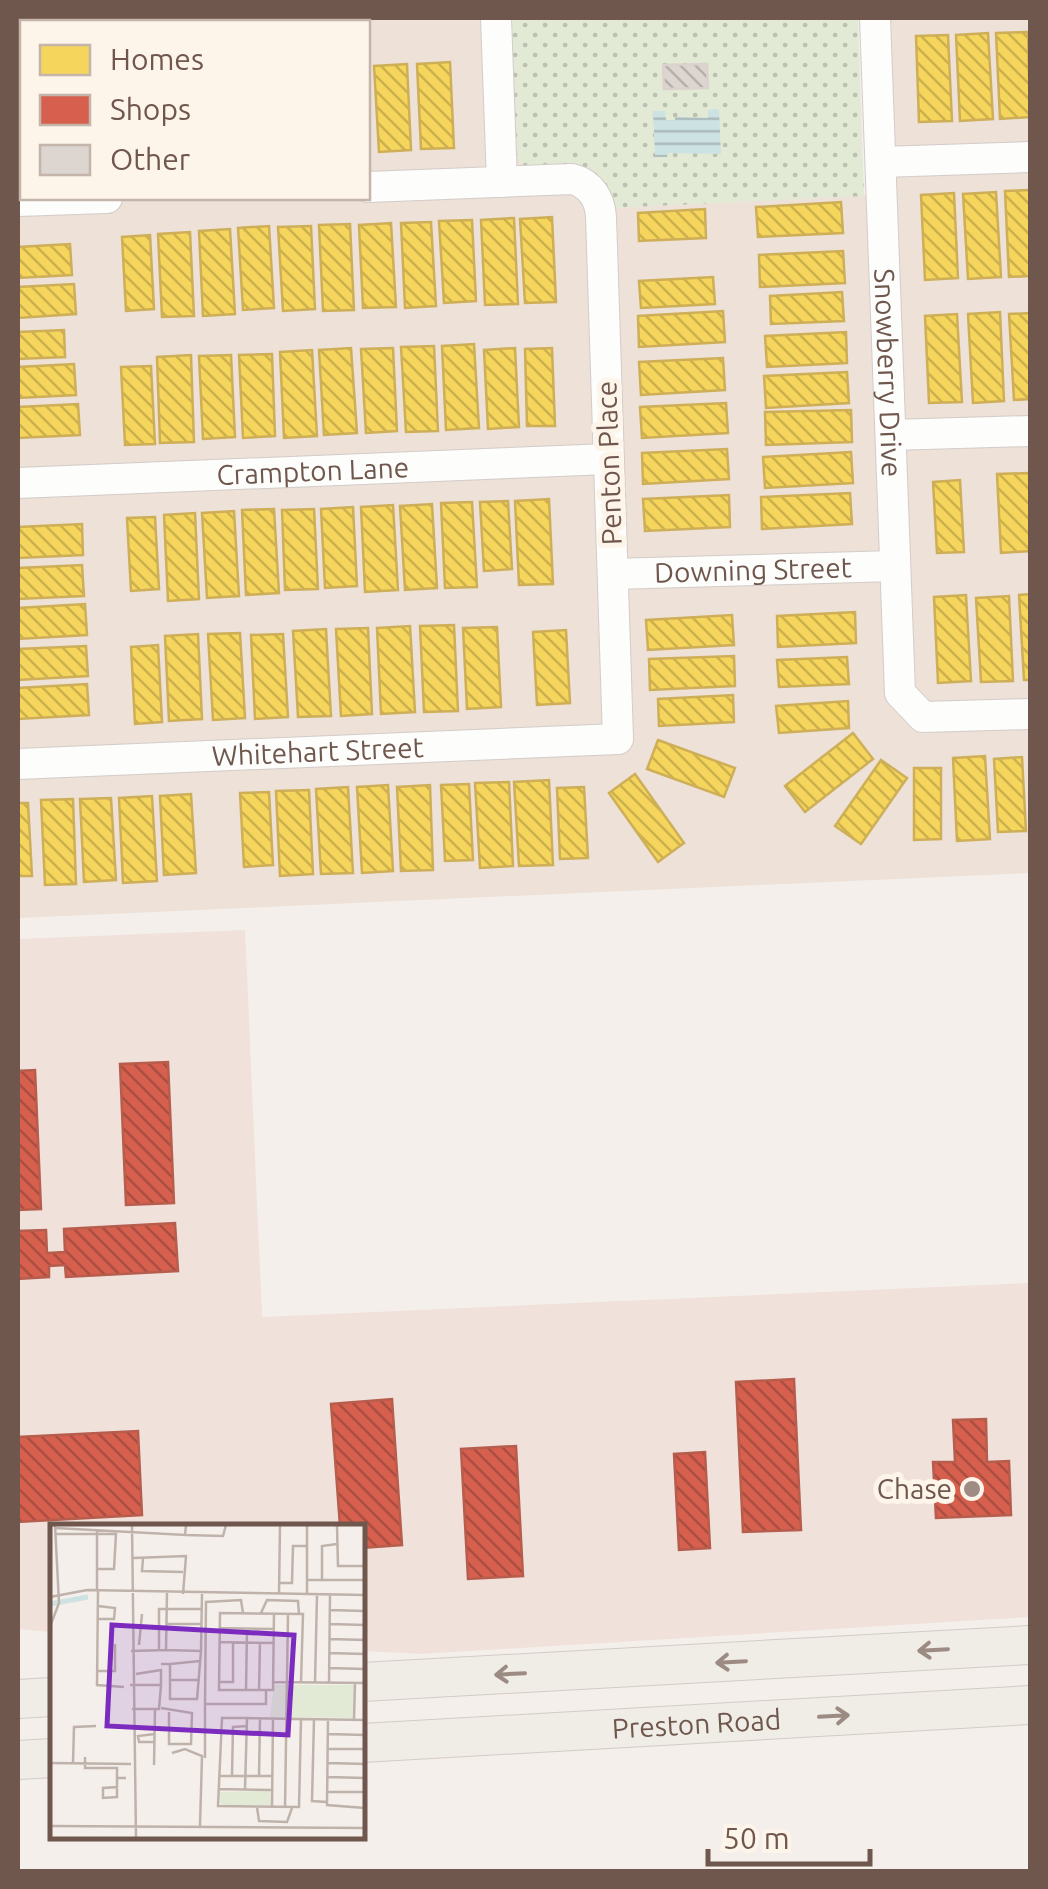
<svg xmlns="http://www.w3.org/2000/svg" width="1048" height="1889" viewBox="0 0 1048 1889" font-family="Ubuntu,sans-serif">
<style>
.residential{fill:#ede1d8;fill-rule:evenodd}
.commercial{fill:#f1e1db}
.green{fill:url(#green-dots)}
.water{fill:url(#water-rules)}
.homes{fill:url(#homes-back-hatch);stroke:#ceaf58;stroke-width:2.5}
.shops{fill:url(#shops-back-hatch);stroke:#b75d4d;stroke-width:2.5}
.building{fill:url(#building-back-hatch);stroke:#dcd2cd;stroke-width:2.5}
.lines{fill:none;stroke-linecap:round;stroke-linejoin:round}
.minor-casing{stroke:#d3ccc8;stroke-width:32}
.major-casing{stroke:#d3cbc7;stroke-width:40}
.minor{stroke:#fdfdfc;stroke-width:30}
.major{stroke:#f0ece6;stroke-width:38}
.oneway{stroke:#9c8b83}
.poi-dot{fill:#9e8c84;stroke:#fdf4ea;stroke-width:4}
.labels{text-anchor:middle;stroke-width:10;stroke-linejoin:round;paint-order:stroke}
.street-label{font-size:28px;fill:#6f574d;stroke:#fdf4ea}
.poi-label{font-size:28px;fill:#6f574d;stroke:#fdf4ea;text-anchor:end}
.inset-river{fill:none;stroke:#cde2e3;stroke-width:5}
.inset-road{fill:none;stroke:#bfb2ab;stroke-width:2.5}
.view{fill:#7b2cbf;fill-opacity:0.15;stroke:#7b2cbf;stroke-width:5}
.inset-edge{fill:none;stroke:#6f574d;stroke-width:5}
</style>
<defs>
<pattern id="green-dots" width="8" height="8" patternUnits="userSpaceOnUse" patternTransform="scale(2.5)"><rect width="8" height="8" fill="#e2ead6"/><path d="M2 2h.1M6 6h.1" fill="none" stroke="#bbc0b0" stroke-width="1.8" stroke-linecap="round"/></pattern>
<pattern id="water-rules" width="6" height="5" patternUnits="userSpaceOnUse" patternTransform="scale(2.5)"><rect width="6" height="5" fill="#cde2e3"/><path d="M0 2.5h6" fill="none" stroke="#abbaba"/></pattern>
<pattern id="homes-back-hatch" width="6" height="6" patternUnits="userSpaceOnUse" patternTransform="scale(2.5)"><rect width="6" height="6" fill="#f6d55c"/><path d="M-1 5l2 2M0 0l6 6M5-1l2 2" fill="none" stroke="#cbb04e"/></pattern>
<pattern id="shops-back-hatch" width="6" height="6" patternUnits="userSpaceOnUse" patternTransform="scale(2.5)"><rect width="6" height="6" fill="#d6604d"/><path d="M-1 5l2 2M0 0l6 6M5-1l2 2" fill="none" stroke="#a94e40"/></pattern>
<pattern id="building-back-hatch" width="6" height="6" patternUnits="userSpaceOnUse" patternTransform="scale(2.5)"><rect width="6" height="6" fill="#ddd5cf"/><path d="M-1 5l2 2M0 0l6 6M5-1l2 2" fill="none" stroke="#b7b0aa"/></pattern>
</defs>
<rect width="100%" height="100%" fill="#f4efea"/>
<path class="residential" d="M18 18H508L614 208 890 194 886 18H1030V873L18 918ZM22 22H368V198H22Z"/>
<path class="commercial" d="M245 930 262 1317 1030 1283V1617L421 1654 363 1651 362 1526H52V1632L18 1629V939Z"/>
<path class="green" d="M508 18H858L864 196 614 208 530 171 513 156Z"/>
<path class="water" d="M719 109 721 154 668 153 667 157H655L653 111H665L666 120H675V117L708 118V110Z"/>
<path class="homes" d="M32 18H66V22H33Z
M75 18H109V22H75Z
M119 18H151L152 22H119Z
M161 18H194V22H162Z
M205 18H237V22H205Z
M247 18H279V22H247Z
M1028 32 1030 117 1000 119 996 33Z
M988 33 993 119 960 121 956 35Z
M948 35 952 121 919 122 916 36Z
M450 62 454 148 421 149 417 64Z
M407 64 411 150 379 152 374 66Z
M18 80H22V166L18 167Z
M1030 190V276L1009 277 1005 191Z
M996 192 1001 277 968 279 963 194Z
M954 193 958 278 925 280 921 195Z
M841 202 843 233 758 237 756 207Z
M705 209 706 238 639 241 638 213Z
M552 217 556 302 525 303 520 219Z
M514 218 518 304 485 305 481 220Z
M472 220 476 301 444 303 439 221Z
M431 222 436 306 405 308 401 223Z
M391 223 396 307 363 308 359 225Z
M350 224 354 310 323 311 319 225Z
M269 226 274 308 243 310 238 228Z
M311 226 315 309 283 311 278 227Z
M230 229 235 314 203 316 199 231Z
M190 232 194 316 162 317 158 234Z
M150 235 154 309 126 311 122 237Z
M70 244 72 275 18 278V247Z
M843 251 845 283 760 287 759 255Z
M713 277 715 304 641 308 639 281Z
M74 284 76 314 18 318V287Z
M842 292 844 321 771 324 770 296Z
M723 311 725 342 639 347 638 316Z
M1000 312 1004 401 973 403 968 314Z
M1030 313V399L1014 400 1009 314Z
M957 314 962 402 929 403 925 316Z
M64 330 65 357 18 359V332Z
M846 332 847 363 767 367 765 336Z
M474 344 479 428 446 430 442 346Z
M434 346 438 431 406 432 401 347Z
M351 348 357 433 324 435 319 350Z
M393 348 397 431 366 433 361 349Z
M515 348 519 427 488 429 484 350Z
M552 348 555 426H527L525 349Z
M312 350 317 436 284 438 280 352Z
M272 354 275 436 243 438 239 355Z
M191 355 194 442 160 443 157 357Z
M231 355 235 437 203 439 199 356Z
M723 358 725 390 641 395 639 362Z
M74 364 76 395 18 398V367Z
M151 366 155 444 125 445 121 367Z
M847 372 849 403 766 408 764 376Z
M726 403 728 433 642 438 640 407Z
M78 404 80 435 18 438V407Z
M851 410 852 442 766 445 765 412Z
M727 449 729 479 643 484 642 453Z
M851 452 853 483 765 488 763 457Z
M1029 473 1030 551 1001 553 997 474Z
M960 480 964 552 937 553 933 482Z
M850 493 852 524 762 529 761 497Z
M729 495 730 527 645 531 643 499Z
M549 499 553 584 519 585 515 501Z
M508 501 512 569 484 571 480 502Z
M472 502 477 587 445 588 441 503Z
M432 504 437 588 405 590 400 506Z
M393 505 398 590 365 592 361 507Z
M353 507 357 586 325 588 321 509Z
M274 509 279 593 246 595 242 510Z
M314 509 318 589 285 590 282 510Z
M234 511 239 596 207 598 202 513Z
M195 513 199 599 168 601 164 515Z
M155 517 159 589 131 591 127 518Z
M82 524 83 555 18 558V527Z
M82 565 84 596 18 599V568Z
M1030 594V680H1024L1019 595Z
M966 595 971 681 938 683 934 597Z
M1009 596 1013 681 981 682 976 598Z
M85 604 87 635 18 639V608Z
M855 612 856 643 778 647 777 616Z
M732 615 734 645 648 650 646 620Z
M454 625 458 711 424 712 420 626Z
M410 626 415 712 381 714 377 628Z
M497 627 501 707 467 709 463 628Z
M368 628 372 714 341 716 336 629Z
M326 629 331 716 298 717 293 631Z
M566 630 570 703 537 705 533 632Z
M240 633 245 718 213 720 208 634Z
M198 634 202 719 169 721 165 636Z
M283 634 288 717 255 719 251 635Z
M158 645 162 722 135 724 131 647Z
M86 646 88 676 18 680V649Z
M734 656 735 686 650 690 649 659Z
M847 657 849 684 779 687 777 660Z
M87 684 89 715 18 719V688Z
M733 695 734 722 659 726 658 699Z
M848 701 849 728 779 733 776 706Z
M853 733 873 759 805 812 785 786Z
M658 740 735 768 724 797 647 769Z
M985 756 990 839 957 841 953 758Z
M1022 757 1026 831 998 832 994 759Z
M881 760 907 778 861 844 835 826Z
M914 768H941V839L914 840Z
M635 774 684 843 658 862 609 793Z
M549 780 553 865 519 866 514 782Z
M509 782 513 866 480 868 475 783Z
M469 784 473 860 445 861 441 785Z
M388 785 393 871 362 873 357 787Z
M430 785 433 870 401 871 397 787Z
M348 787 353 873 321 874 316 789Z
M584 787 588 858 560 859 557 788Z
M309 790 313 874 280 876 276 791Z
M269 792 273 865 244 867 240 793Z
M191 794 196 873 164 875 160 796Z
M152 796 157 881 123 883 119 798Z
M111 798 116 880 84 882 80 799Z
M73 799 76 884 45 885 41 800Z
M18 803H28L32 876H18Z"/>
<path class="shops" d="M168 1062 174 1203 126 1205 120 1064Z
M35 1070 41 1209 18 1210V1071Z
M175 1223 178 1271 66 1277 65 1265 49 1266V1277L18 1279V1231L46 1230 47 1253 65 1252 64 1229Z
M794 1379 801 1530 743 1532 736 1382Z
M392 1399 402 1545 362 1548V1526H340L331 1404Z
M986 1419 987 1462 1009 1461 1011 1515 936 1518 933 1462H955L953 1420Z
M138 1431 142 1515 18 1522V1437Z
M516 1446 523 1576 468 1579 461 1449Z
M705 1452 710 1548 679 1550 674 1454Z"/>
<path class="building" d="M707 64 708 88 664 89 663 65Z"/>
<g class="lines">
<g class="minor-casing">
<g id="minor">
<path d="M496 18 502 182"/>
<path id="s1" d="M875 18 900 693 923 717 1030 714"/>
<path d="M881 162 1030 157"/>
<path d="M18 201 107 198"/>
<path d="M891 435 1030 431"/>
<path id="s2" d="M18 483 609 459"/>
<path id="s3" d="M613 574 895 566"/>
<path id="s4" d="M18 764 618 739 601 217C600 199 591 184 572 179L368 187"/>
</g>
</g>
<g class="major-casing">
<g id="major">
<path d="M362 1682 1030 1645"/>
<path d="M18 1699 52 1697"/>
<path id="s5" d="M362 1743 1030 1705"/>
<path d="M18 1760 52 1758"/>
</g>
</g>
<use href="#minor" class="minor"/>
<use href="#major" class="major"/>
</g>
<defs><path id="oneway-shaft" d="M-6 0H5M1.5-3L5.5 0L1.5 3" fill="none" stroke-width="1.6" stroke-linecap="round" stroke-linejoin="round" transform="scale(2.5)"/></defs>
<g class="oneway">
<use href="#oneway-shaft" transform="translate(933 1650) rotate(177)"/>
<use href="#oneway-shaft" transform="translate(731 1662) rotate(177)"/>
<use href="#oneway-shaft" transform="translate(510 1674) rotate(177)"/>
<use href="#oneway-shaft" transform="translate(834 1716) rotate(-3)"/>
</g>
<circle class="poi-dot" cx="972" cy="1489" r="10"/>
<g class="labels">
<g class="street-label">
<text dy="10" stroke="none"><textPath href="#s1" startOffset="355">Snowberry Drive</textPath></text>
<text transform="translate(609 463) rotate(-92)" y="10">Penton Place</text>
<text dy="10" stroke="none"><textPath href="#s2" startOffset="295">Crampton Lane</textPath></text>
<text dy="10" stroke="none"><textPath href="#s3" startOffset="140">Downing Street</textPath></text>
<text dy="10" stroke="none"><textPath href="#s4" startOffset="300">Whitehart Street</textPath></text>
<text dy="10" stroke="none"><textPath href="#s5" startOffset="335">Preston Road</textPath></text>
</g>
<g class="poi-label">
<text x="952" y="1499">Chase</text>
</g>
</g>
<g transform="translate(50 1524)">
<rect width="315" height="315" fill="#f4efea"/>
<path d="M224 161H304V194L220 193ZM220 267 221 281H171L169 268Z" fill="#e2ead6"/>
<path class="inset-river" d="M0 80 38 73"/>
<path class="inset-road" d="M82 1 86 314M287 1 288 42H315M5 4 135 11 136 1M47 7V66M5 10H66L64 45H48M135 11 173 12 176 1M83 34 136 32 133 70M93 35 92 47 133 48M257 56H315M272 56V22L287 20M229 59H242L243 22H258M48 66 47 161 74 163M229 71 230 1M257 71V1M0 73 37 66 315 71M280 86 315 87M193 89 191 76 156 78 155 180H216V167M211 89 217 76 248 77 249 90M224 89 223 166H169L170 89 253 90 251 158M48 95H64L65 84 48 82M116 100H151M280 100 315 101M170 104 224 105M280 115 315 116M170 118 224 119M89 121 92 90M116 126 151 127 152 70M81 127 116 126 117 68M109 127V85H152M279 129 315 130M111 140H120V175H147L151 127M120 140 150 137M279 144 315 145M47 147H65V120M86 150 111 146V161M119 156H150M169 158H183V118M223 158 315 159M265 159 267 71M279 159 280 71M80 161H111L109 185H82M196 167 197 105M209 167 210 118M111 184 142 189 141 220H119V188M0 187 1 100 9 79 5 1M251 195 249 283 168 282 172 194H197L251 195 315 196M264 195 262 277 277 278M278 195 277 281 315 284M304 196 305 159M278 210 315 211M105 218H89L88 212 105 210M278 225H315M122 229 135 225 152 232 150 302M35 233V244H67V254H76M155 234V180M0 239 81 240M23 239 24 203 46 202M278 239 315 240M104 241 105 185M168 252H222M182 252 183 203 197 202M209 252 210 194M277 253 315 254M67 263V273L53 274V264L67 263V254M168 265 222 266M195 265 197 194M277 268H315M207 283 209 297 237 298 242 284M222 283 223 195M235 284 238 90M0 302 315 304M314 314 315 284"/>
<path class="view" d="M62 101 244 111 238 211 57 202Z"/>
<rect width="315" height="315" class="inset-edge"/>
</g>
<rect width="1048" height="1889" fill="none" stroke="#6f574d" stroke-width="40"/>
<rect x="20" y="20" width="350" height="180" fill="#fdf4ea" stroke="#c4b5ab" stroke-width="2.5"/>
<rect x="40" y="45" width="50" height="30" fill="#f6d55c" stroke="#c4b5ab" stroke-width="2.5"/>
<text x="110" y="70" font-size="30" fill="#6f574d">Homes</text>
<rect x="40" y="95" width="50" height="30" fill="#d6604d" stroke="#c4b5ab" stroke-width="2.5"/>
<text x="110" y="120" font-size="30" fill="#6f574d">Shops</text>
<rect x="40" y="145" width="50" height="30" fill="#ddd5cf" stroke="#c4b5ab" stroke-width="2.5"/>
<text x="110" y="170" font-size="30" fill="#6f574d">Other</text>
<path d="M708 1849v15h162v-15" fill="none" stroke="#6f574d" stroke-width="5"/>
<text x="723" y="1849" font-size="30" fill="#6f574d" stroke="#fdf4ea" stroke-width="8" paint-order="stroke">50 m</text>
</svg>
